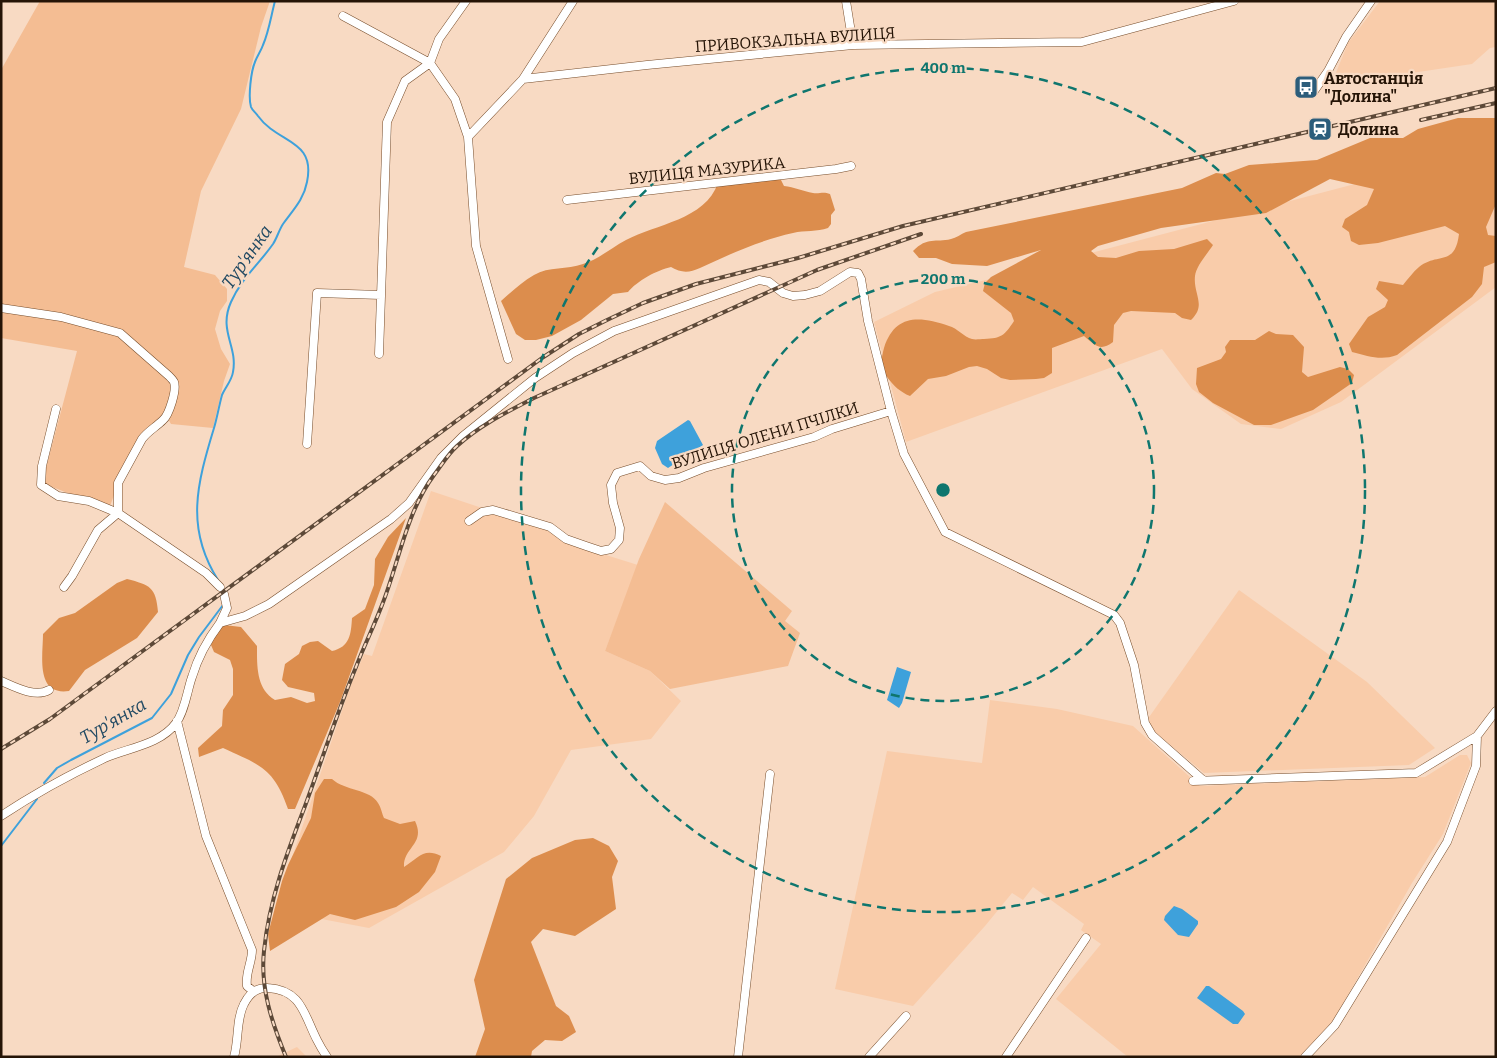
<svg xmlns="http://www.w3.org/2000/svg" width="1497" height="1058" viewBox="0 0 1497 1058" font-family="Bitter,serif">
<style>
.built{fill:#f9ccaa}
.green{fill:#f4bd93}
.forest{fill:#dc8d4d}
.water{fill:#3ea1db}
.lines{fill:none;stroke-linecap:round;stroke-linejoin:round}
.stream{stroke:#3ea1db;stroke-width:2}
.minor-casing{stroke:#774d2b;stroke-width:9}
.minor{stroke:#fff;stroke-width:8}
.rail-casing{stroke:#5d4938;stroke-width:4}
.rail{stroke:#f8dac3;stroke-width:2;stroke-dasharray:5.5;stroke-linecap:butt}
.ring{fill:none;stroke:#0f766e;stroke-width:2.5;stroke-dasharray:9 6}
.labels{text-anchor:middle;stroke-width:4.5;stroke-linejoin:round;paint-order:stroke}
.street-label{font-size:16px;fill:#251406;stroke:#f8dac3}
.poi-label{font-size:16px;font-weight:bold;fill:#251406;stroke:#f8dac3;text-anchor:start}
.water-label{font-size:18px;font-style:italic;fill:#224a63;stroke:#f8dac3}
.centre{fill:#0f766e;stroke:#f8dac3;stroke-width:2.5}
.ring-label{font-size:15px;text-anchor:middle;font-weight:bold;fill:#0f766e;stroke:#f8dac3;stroke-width:4.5;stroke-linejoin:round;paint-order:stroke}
</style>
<rect width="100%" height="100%" fill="#f8dac3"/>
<path class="built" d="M1380 1H1496V47L1490 48 1472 64 1331 85 1348 43Z
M1496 147V287L1341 402 1281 429 1241 424 1192 389 1162 349 906 442 874 322 935 292 1003 276Z
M431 491 551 531 564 542 638 565 605 651 650 671 681 701 651 739 571 750 534 816 504 852 369 928 274 910 350 687 364 654 372 656Z
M1239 590 1367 682 1435 748 1409 765 1204 773 1155 732 1147 720Z
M990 700 1057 709 1133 726 1200 786 1425 777 1460 755H1467L1471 763 1443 834 1412 883 1333 1021 1299 1057H1128L1056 999 1101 944 1081 930 1084 924 1033 887 1023 900 1012 893 985 926 913 1006 835 989 887 751 982 763Z
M297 1047 307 1057H277L278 1056Z"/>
<path class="green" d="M40 1H270L261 27 241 109 201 191 184 267 215 275 227 289V301L220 311 215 329 221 349 230 364 224 381 213 428 171 424 168 419 149 429 116 481 114 495 109 509 42 483 77 351 1 338V70Z
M665 502 792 611 785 621 800 633 788 666 670 689 650 671 605 651 639 559Z"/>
<path class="forest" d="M1458 118H1496V204L1486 227 1488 235 1496 236V262L1484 267 1482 284 1472 297 1397 355C1381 361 1368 356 1352 352L1349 344 1368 317 1385 307 1388 300 1376 289 1379 281 1403 285C1408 279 1413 272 1419 267 1438 252 1455 267 1459 234L1445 226 1378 243 1359 245 1351 241 1349 232 1342 227 1345 219 1367 205 1374 189 1330 179 1266 213 1161 228 1098 246 1091 251 1098 257 1116 258 1139 251 1174 249 1207 239 1213 245C1208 253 1196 266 1195 276 1193 294 1207 305 1191 320L1182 318 1175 313 1131 311 1123 313 1114 325 1113 342C1100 352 1095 345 1084 336L1052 348V373L1044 378 1036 379 1010 380 1001 378 987 369 977 366 969 367 946 376 928 379 910 396C900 392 894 386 887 377 880 368 881 359 884 348 895 314 919 316 949 326 957 328 964 337 972 339 975 340 981 339 984 339 1002 338 1004 336 1014 321L1011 313 983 291 985 283 991 277 1041 250 987 266 952 264 936 258H919L913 251C928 236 935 243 951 239 956 238 961 234 966 232L1182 188 1216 173 1225 174 1249 165 1317 160 1370 138H1403L1418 129Z
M779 176 784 186C794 187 803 191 813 193 820 194 823 191 830 194L835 210 831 215V224L828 228C817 232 805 230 793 233 761 240 730 254 700 268 689 273 681 273 671 267 657 270 637 281 628 292L613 294 581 320 552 336 536 340H525L516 334 501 301C511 292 522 282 534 275 549 266 567 270 583 264 599 259 611 248 626 240 656 224 705 220 718 183Z
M1269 331 1276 334 1293 335 1304 347 1302 372 1308 377 1340 367 1348 369 1354 375 1352 383 1313 410 1271 425H1254L1213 403 1199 392 1196 384 1197 368 1221 359 1226 352 1225 347 1230 340H1255Z
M406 518 340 702 295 809H288C274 768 260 765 223 748L199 757 198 748 222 726 223 710 233 695V669L230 660 214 652 211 645 213 637 224 625 241 627 257 646C257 665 256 689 275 700L291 697 307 703 315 701 314 693 288 687 282 680 285 664 299 654 302 646 310 642 318 641 332 651C350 647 351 634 352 618L365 609 374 585 375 559 388 537Z
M127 579C150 585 156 587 158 612L137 638 85 670 69 691C35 696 43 656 43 634L59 618 75 613 117 583Z
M324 779H332C345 791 370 789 378 803 381 807 382 814 384 818L400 824 415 821C426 844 403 847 404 867 418 858 424 847 441 856L435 872 419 892 396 907 355 920 330 914 270 951 268 934 282 881 288 865 311 818 315 793Z
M593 838 609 846 618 861 612 877 616 909 575 936 543 929 531 942 556 1006 569 1016 576 1032 562 1041 545 1040 532 1051 531 1057H475L485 1029 474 980 506 879 532 858 575 840Z"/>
<path class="water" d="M688 420 690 421 703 445 668 468 662 464 655 448 657 441Z
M897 667 911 672 902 703 899 708 887 700Z
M1174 906 1182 909 1198 921V924L1189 937 1178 935 1164 920 1165 916Z
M1206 986H1209L1243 1011 1245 1014 1238 1024H1233L1197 998Z"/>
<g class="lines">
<path class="stream" d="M218 580C185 528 197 484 214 428 217 418 219 406 222 395 225 388 232 380 233 372 238 346 218 331 231 302 241 279 259 264 273 244 277 238 279 230 283 224 293 210 304 199 307 182 316 139 278 144 258 116 256 113 252 110 251 107 248 97 251 71 255 62 257 56 261 51 263 45 269 31 271 16 275 1
M44 783 57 768 71 760 152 718 171 694 188 655 199 637 223 605
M1 846 37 799"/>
<g class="minor-casing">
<path id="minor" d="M846 1 853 45
M343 16 430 63 455 99 468 137 476 246 508 359
M430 63 439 39 466 1
M523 79 573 1
M1312 94 1328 71 1346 37 1371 1
M468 137 523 79 647 65 853 45 1082 42 1234 1
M567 200 836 169 851 166
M1 308 61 317 120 333 169 376C171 378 173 380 174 382 177 390 169 415 163 420 156 427 148 431 142 439L118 483V513L206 573 220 587
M379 354 387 122 405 81 430 63
M56 409 42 466 41 485 58 496 89 501 118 513 98 530 72 576 64 587
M307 444 317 293 381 295
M469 521 482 512 493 510 550 527 566 539 586 546 601 551 611 549 619 540 620 528 613 503 611 485 617 473 640 466 651 476 665 480 679 478 704 468 814 437 832 429 891 411
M220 623 227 608 224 594
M1 681C15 687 35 698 49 690
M177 721 206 836 252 950C252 963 245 973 247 986L253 991
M1193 781 1416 773 1477 736 1496 711
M1 816C34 794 69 775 105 758 127 748 160 745 176 723 185 711 187 691 192 677 198 657 208 639 220 623L245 616 269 604 391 519 409 503 441 458 463 436 535 378 573 353 614 331 759 280 769 282 783 293 793 296 805 295 820 291 850 272 858 273 861 279 868 321 891 411 904 454 945 532 1114 615 1120 623 1134 665 1145 723 1152 735 1203 780
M234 1057C239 1040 236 1019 244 1004 249 994 257 987 268 988 302 990 304 1015 317 1040 320 1046 323 1051 327 1057
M738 1057 770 774
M869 1057 906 1016
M1006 1057 1086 938
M1305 1057 1335 1025 1447 842 1476 766 1477 736"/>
</g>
<use href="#minor" class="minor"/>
<g class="rail-casing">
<path id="rail" d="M1421 120 1496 103
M1 749 50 719 542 358 579 334 607 320 643 303 696 284 798 258 903 226 1496 88
M286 1057C272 1023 260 988 264 951 269 900 287 853 305 806 322 760 337 713 356 667 364 646 374 626 382 605 399 562 406 513 434 475 441 466 448 454 457 446 480 425 507 412 534 398L817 270 921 234"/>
</g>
<use href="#rail" class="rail"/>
</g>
<g class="ring">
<circle cx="943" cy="490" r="211"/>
<circle cx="943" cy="490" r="422"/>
</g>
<defs>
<g id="bus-square" transform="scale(1.25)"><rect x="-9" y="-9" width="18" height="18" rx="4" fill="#2c5d7b" stroke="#f8dac3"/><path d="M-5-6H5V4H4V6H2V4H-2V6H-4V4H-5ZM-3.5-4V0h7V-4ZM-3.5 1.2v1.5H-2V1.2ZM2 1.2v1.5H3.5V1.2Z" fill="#fff"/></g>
<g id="station-square" transform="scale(1.25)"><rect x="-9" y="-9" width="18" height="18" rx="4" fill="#2c5d7b" stroke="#f8dac3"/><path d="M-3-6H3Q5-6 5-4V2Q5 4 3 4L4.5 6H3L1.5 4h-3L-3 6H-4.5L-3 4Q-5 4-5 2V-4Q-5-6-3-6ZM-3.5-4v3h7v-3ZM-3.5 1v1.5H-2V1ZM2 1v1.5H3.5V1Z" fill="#fff"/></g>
</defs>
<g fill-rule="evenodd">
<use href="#bus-square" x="1306" y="87"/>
<use href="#station-square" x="1320" y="129"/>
</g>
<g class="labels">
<g class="street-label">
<text transform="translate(795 39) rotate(-4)" y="6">ПРИВОКЗАЛЬНА ВУЛИЦЯ</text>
<text transform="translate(707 170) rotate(-6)" y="6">ВУЛИЦЯ МАЗУРИКА</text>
<text transform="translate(765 435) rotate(-17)" y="6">ВУЛИЦЯ ОЛЕНИ ПЧІЛКИ</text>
</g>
<g class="poi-label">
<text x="1324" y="84">Автостанція<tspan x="1324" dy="18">"Долина"</tspan></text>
<text x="1338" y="135">Долина</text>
</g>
<g class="water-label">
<text transform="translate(247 257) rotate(-55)" y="6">Тур'янка</text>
<text transform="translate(113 721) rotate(-30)" y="6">Тур'янка</text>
</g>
</g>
<circle cx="943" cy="490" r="8" class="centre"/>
<g class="ring-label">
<text x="943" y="73">400 m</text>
<text x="943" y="284">200 m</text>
</g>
<rect width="1497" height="1058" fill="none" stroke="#251406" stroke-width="5"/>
</svg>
